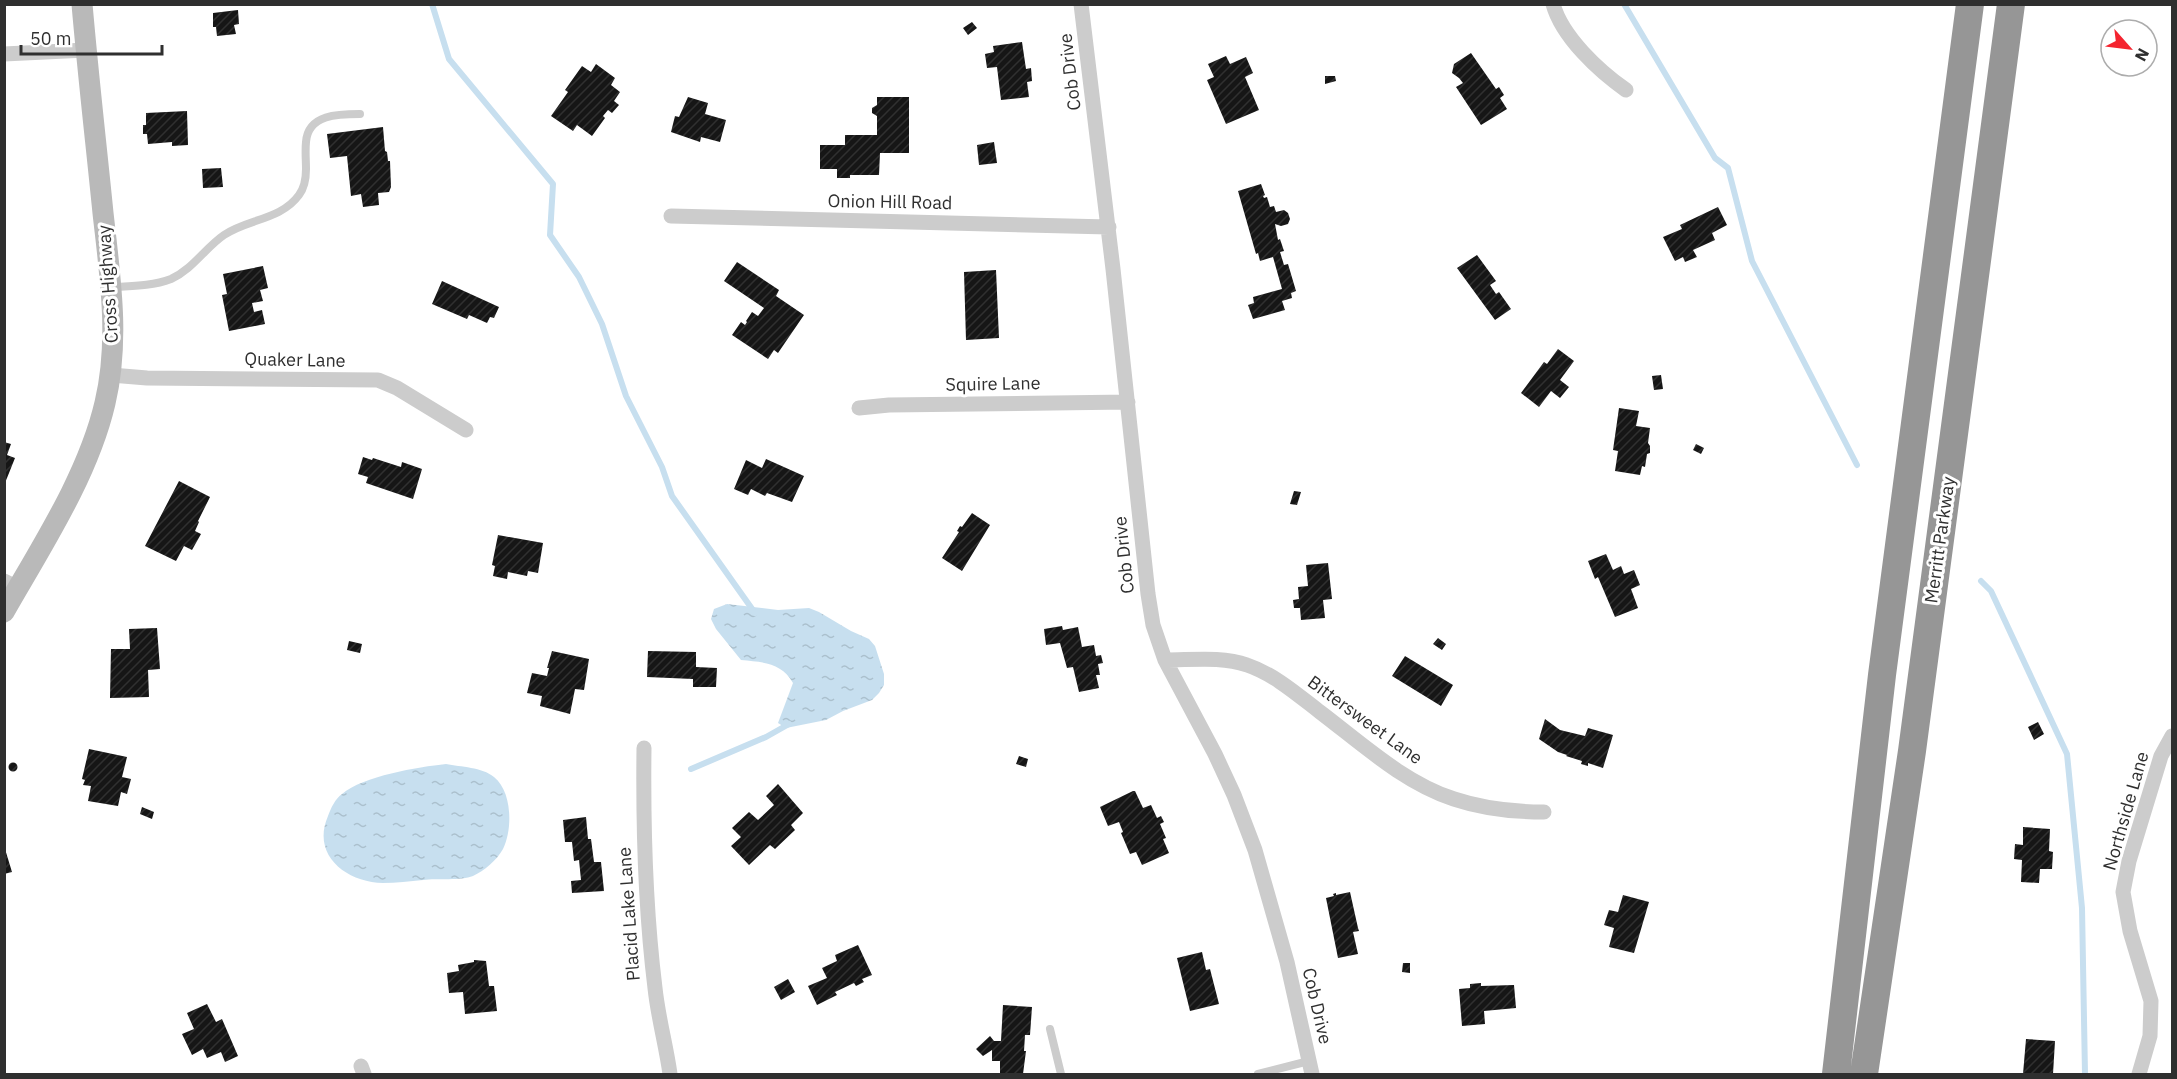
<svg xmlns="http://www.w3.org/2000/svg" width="2177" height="1079" viewBox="0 0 2177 1079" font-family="'IBM Plex Sans',sans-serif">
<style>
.water{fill:url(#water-ripples)}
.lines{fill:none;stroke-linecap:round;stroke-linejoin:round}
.stream{stroke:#c7dfef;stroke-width:6}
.building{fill:url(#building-hatch)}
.lane{stroke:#ccc;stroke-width:8}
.street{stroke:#ccc;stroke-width:15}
.secondary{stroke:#b9b9b9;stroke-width:21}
.highway{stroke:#969696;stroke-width:28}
.labels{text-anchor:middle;stroke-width:6;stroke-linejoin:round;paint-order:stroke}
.street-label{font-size:18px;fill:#2f2f2f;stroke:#fff}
</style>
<defs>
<pattern id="water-ripples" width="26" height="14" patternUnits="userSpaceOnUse" patternTransform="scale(1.5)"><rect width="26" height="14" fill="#c7dfef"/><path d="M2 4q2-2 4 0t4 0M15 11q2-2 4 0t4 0" fill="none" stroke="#abc0cd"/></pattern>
<pattern id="building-hatch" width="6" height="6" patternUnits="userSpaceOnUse" patternTransform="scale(1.5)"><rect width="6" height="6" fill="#161616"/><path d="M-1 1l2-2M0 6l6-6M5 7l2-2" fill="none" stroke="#303030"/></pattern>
</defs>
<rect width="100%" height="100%" fill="#fff"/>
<path class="water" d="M727 604 778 610 809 608 819 612 851 631 869 639 875 646 884 674V685L879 693 872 700 843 711 826 720 786 728 778 723 793 683C782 663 763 662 741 660L716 629 711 619 714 609Z
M446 764C461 767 482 767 494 777 512 791 513 829 503 849 497 860 484 871 473 876 461 881 437 878 423 880 410 881 396 883 383 883 346 882 311 855 328 816 331 808 335 799 342 794 363 776 418 767 446 764Z"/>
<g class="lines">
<path class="stream" d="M432 4 449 59 553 184 550 235 579 277 602 324 626 396 662 467 672 496 755 613
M1624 4 1715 158 1728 168 1752 261 1857 465
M1981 581 1991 591 2067 754 2082 908 2085 1074
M691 769 766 737 789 724"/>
</g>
<path class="building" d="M238 10 239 24 234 25 236 34 217 36 216 27H213V13Z
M972 22 977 28 968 35 963 28Z
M1022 42 1026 69 1031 68 1032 81 1027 82 1029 97 1001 100 997 67 987 68 985 54 994 52 993 46Z
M1471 53 1496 89 1499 87 1504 95 1500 98 1507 109 1481 125 1456 87 1463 83 1459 78 1452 73 1454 64Z
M1226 56 1230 64 1246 57 1253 73 1245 77 1259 110 1226 124 1207 80 1214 77 1208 64Z
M596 64 615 78 611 85 620 92 614 101 619 105 612 113 608 110 603 116 605 118 592 136 577 125 573 131 551 116 568 92 565 90 582 66 591 72Z
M1325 76H1335L1336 81 1325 84Z
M688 97 708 103 705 114 726 120 720 142 701 137 700 142 671 132 675 116 679 117Z
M877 97H909V153H880L879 175H850V178H837V169H820V145H845V135H877V116L872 113V108L877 105Z
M187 111 188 145 172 146V142L148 144 147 134H143V125H146V113Z
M383 127 385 151 387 152 388 161H390L391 187 389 192 378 193 379 205 363 207 361 194 351 196 347 156 330 158 327 134Z
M994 142 997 163 979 165 977 145Z
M221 168 223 187 203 188 202 169Z
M1261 184 1265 195 1263 196 1264 198 1267 197 1270 207 1274 206 1276 212 1284 210 1288 213 1290 219 1288 224 1281 226 1275 224 1278 240 1280 239 1284 251 1280 252 1284 265 1288 264 1296 291 1291 293 1292 298 1282 301 1285 310 1253 319 1248 305 1254 303 1253 297 1282 289 1273 257 1260 261 1258 253 1256 254 1238 191Z
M1718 207 1727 225 1712 233 1715 240 1693 250 1697 257 1685 262 1683 257 1675 261 1663 237 1682 229 1680 225Z
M1477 255 1496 281 1490 285 1496 294 1499 292 1511 309 1495 320 1457 268Z
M737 262 779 290 776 296 804 315 778 353 774 350 768 359 732 335 741 322 745 325 747 322 746 321 752 312 758 316 764 308 724 281Z
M263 266 268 288 260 290 263 301 252 303 254 312 262 310 265 324 229 331 222 295 227 294 223 274Z
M996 270 999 338 966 340 964 272Z
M442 281 499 307 494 318 490 317 487 323 469 315 467 319 432 304Z
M1558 349 1574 361 1560 380 1569 387 1560 398 1551 391 1539 407 1521 393 1544 362 1547 364Z
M1661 375 1663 389 1654 390 1652 376Z
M1619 408 1639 411 1636 426 1650 428 1648 443 1650 446V453L1647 454 1645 467 1642 466 1640 475 1615 471 1618 451 1613 450Z
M4 442 11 444 7 455 15 458 5 483Z
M1696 444 1704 448 1701 454 1693 450Z
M363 457 372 460 373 458 401 467 402 462 422 469 413 499 366 483 368 477 358 474Z
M766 459 804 476 792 502 767 493 765 496 751 489 748 495 734 489 746 460 762 468Z
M179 481 210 497 198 521 199 522 195 531 201 534 192 550 184 546 176 561 145 546Z
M1294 491 1301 492 1297 505 1290 504Z
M972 513 990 525 962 571 942 558 959 532 957 531 960 526 962 527Z
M498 535 543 543 538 573 528 571 527 576 508 572 507 579 493 576 495 566 492 565Z
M1606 554 1613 570 1621 566 1624 574 1634 570 1640 585 1631 589 1638 608 1615 617 1598 577 1595 579 1588 561Z
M1328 563 1332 599 1323 600 1325 618 1301 620 1300 608H1294L1293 600 1299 599 1298 587 1308 586 1306 565Z
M1062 626 1063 630 1078 627 1082 647 1094 645 1096 656 1101 655 1103 663 1098 664 1100 675H1096L1099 688 1079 692 1073 667 1067 668 1060 643 1046 645 1044 629Z
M157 628 160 669 148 670 149 697 110 698 111 649H130L129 629Z
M1438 638 1446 644 1442 650 1433 644Z
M349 641 362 644 360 653 347 650Z
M552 651 589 659 584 690 575 689 570 714 540 706 542 696 527 693 532 673 547 676 549 668H547Z
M648 651 696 652V667L717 668 716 687H693V679L647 677Z
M1405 656 1453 685 1441 706 1392 676Z
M1545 719 1560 730 1585 736 1588 728 1613 735 1603 768 1588 763V766L1581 764 1582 761 1566 756 1567 755 1558 752 1539 739Z
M2038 722 2044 734 2034 740 2028 727Z
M89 749 127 757 122 777 131 779 127 794 121 792 118 806 88 801 91 786 83 785 85 780 82 779Z
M1019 756 1028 759 1026 767 1016 764Z
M8.5 767a4.5 4.5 0 1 1 9 0a4.5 4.5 0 1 1-9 0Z
M778 784 803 813 791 825 795 830 775 849 770 845 749 865 731 846 741 837 732 828 749 812 758 820 774 805 766 796Z
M1133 791H1135L1143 808 1151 805 1157 818 1161 816 1164 822 1160 824 1166 838 1163 839 1169 853 1142 865 1136 852 1130 854 1121 833 1123 832 1119 822 1108 826 1100 807Z
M142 807 154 812 152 819 140 814Z
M586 817 588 839H591L594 862H601L604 891 572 893 571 881 581 880 579 860 574 861 572 842H565L563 820Z
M2023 827 2050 829 2049 851 2053 852 2052 869H2040L2039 883 2021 882 2022 860 2014 859 2015 844 2023 845Z
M5 849 12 872 4 874V850Z
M1350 892 1358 928 1359 931 1353 932 1358 954 1338 958 1326 898 1334 896 1333 894 1336 893V895Z
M1623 895 1649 902 1634 953 1609 947 1614 928 1604 925 1609 910 1618 912Z
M858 945 872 975 862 979 864 982 856 986 854 983 835 992 837 995 817 1005 808 986 827 978 822 968 837 961 835 955Z
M1202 952 1206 970 1210 969 1219 1004 1190 1011 1177 958Z
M474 960 486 961 489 986H494L497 1011 465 1014 463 992 449 993 447 973 459 971 458 965 474 962Z
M1403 963H1410V973L1402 972Z
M788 979 795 992 781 1000 774 987Z
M1481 983V986L1514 985 1516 1008 1484 1011 1485 1024 1462 1026 1459 989 1470 988V984Z
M207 1004 216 1022 222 1019 238 1056 225 1062 221 1052 207 1058 203 1049 192 1055 182 1034 194 1029 187 1013Z
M1003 1005 1032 1007 1030 1035H1025L1024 1051H1026L1023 1074 1000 1073V1061H992V1050L983 1056 976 1049 990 1036 994 1041H1001Z
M2026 1039 2055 1041 2053 1074H2023Z"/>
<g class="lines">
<path class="lane" d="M113 287C133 286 153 286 171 279 193 269 205 248 224 235 247 219 281 220 299 195 305 187 306 178 306 169 306 160 305 151 306 142 308 114 339 114 360 114
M1050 1029 1061 1074
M1258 1074 1309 1061"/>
<path class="street" d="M1081 4 1113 269 1148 594 1153 625 1165 660 1215 754 1234 795 1255 850 1287 962 1312 1074
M1553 4C1562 37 1599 71 1626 90
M4 54 86 50
M671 216 1109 227
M111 375 147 378 378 380 397 388 466 430
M859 408 889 405 1128 402
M4 581 18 588
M1165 660C1192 660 1222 656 1247 665 1274 674 1298 695 1320 712 1361 743 1404 783 1454 799 1481 808 1515 812 1544 812
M644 748C643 829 645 907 655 988 658 1017 666 1045 670 1074
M361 1066 364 1074
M2139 1074 2150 1036 2151 1001 2130 931 2123 892 2129 861 2161 756 2172 736"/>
<path class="secondary" d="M4 612C41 547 88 476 105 403 120 340 110 276 103 213 96 143 88 74 82 4"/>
<path class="highway" d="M1836 1074 1882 675 1970 4
M1864 1074 1912 751 2011 4"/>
</g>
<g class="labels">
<g class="street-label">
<text transform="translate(1070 72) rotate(-97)" y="6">Cob Drive</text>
<text transform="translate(890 202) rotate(1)" y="6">Onion Hill Road</text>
<text transform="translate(108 284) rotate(-94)" y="6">Cross Highway</text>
<text transform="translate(295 360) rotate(1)" y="6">Quaker Lane</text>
<text transform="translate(993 384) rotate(-1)" y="6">Squire Lane</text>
<text transform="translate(1940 540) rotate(-82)" y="6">Merritt Parkway</text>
<text transform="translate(1124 555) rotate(-96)" y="6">Cob Drive</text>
<text transform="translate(1365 720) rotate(36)" y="6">Bittersweet Lane</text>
<text transform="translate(2126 811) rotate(-74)" y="6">Northside Lane</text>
<text transform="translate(629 914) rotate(-94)" y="6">Placid Lake Lane</text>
<text transform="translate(1317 1006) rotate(77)" y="6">Cob Drive</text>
</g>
</g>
<rect width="2177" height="1079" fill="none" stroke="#2f2f2f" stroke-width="12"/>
<g transform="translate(2129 48) rotate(118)"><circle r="28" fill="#ffffff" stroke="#acacac" stroke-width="1.5"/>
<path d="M0-4.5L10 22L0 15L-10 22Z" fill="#f4242f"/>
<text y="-9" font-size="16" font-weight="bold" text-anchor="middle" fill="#2f2f2f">N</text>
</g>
<path d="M21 45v9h141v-9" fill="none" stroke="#2f2f2f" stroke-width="3"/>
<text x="30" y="45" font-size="18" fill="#2f2f2f" stroke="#ffffff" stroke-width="4.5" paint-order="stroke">50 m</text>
</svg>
